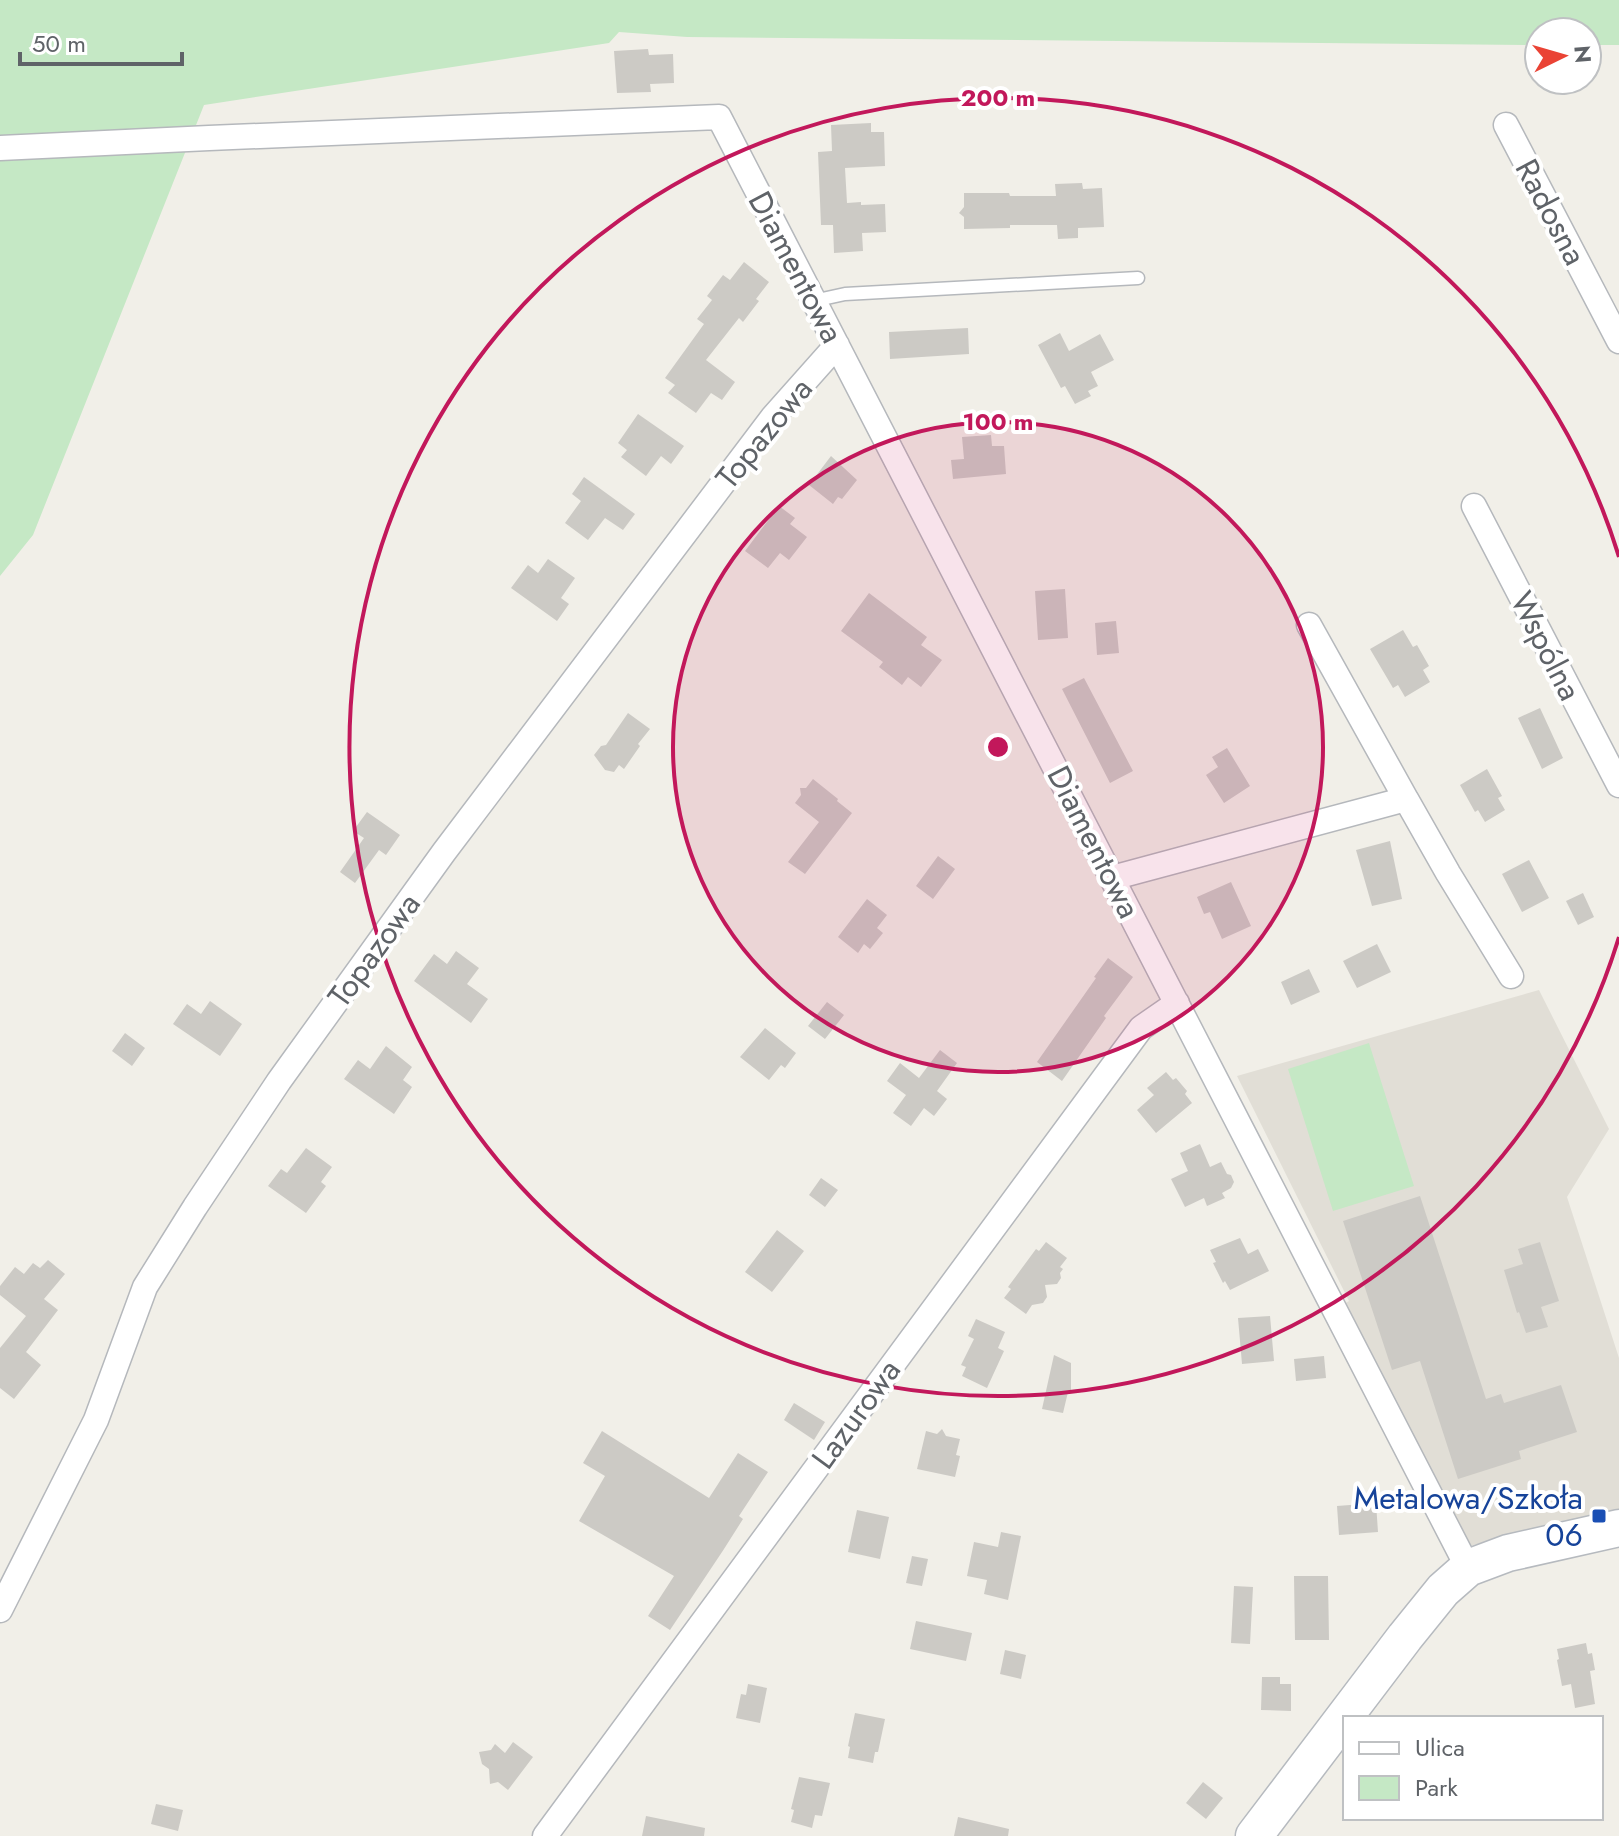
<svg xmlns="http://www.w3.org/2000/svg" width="1619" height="1836" viewBox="0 0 1619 1836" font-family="Jost,sans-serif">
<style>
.education{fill:#e1ded6}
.green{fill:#c5e8c5}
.building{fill:#cccac5}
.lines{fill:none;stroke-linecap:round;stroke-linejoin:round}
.lane-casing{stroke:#b5b8bc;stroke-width:15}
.street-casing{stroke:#b5b8bc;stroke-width:27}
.secondary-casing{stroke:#b6babf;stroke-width:39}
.lane{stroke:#fff;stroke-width:12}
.street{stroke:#fff;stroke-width:24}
.secondary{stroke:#fff;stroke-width:36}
.ring{fill:none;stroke:#c2185b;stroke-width:4}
.transit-dot{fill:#1a4fb4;stroke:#fff;stroke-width:3}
.labels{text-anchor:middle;stroke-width:8;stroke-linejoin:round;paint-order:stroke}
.street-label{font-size:32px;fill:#5f6368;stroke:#fff}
.transit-label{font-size:32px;fill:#164399;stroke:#fff;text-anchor:end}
.centre{fill:#c2185b;stroke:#fff;stroke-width:4}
.ring-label{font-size:24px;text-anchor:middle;font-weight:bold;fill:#c2185b;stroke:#fff;stroke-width:8;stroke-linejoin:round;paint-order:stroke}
</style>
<rect width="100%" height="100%" fill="#f1efe8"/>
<path class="education" d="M1539 990 1609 1129 1567 1197 1619 1358V1510L1469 1546 1344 1304 1349 1301 1237 1076Z"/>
<path class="green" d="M0 0H1619V45H1587V32H1539V45L687 37 619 32 609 43 204 105 33 535 0 576Z
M1369 1043 1414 1186 1333 1211 1288 1069Z"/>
<path class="building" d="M648 49 649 55 673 54 674 83 650 84 651 92 617 93 614 51Z
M871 123V132H884L885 166 845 168 847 203 861 202V205L885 204 886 232 862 233 863 251 834 253 833 225H821L818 152 832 151 831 125Z
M1082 183 1083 189 1102 188 1104 227 1078 228V238L1058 239 1057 225H1010V228L964 229V217L959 213 964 207V193H1009L1010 196H1056L1055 184Z
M744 262 769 282 756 299 759 301 743 322 739 318 706 360 735 382 722 400 711 393 696 413 668 393 675 385 665 378 704 324 697 319 712 300 707 296 723 275 730 280Z
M968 328 969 354 890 359 889 332Z
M1060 333 1069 351 1100 334 1114 360 1091 372 1098 386 1088 391 1091 396 1075 404 1065 386 1061 388 1038 345Z
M638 414 684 446 671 464 661 456 646 476 621 457 627 450 618 443Z
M991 435 992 446H1004L1006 474 953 479 951 460 964 459 962 437Z
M831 456 857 480 842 499 838 497 833 504 809 485Z
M584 477 635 514 623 530 605 518 588 540 565 523 581 501 572 494Z
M779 506 795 518 790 524 807 537 789 560 780 553 768 568 745 551Z
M548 559 575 578 561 598 569 604 557 621 511 588 528 565 538 573Z
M1065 589 1068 638 1038 640 1035 591Z
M869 593 927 637 921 645 942 660 921 687 908 677 902 685 879 667 883 662 841 631Z
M1116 621 1119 653 1097 655 1095 623Z
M1403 630 1413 647 1417 645 1429 666 1423 670 1430 682 1405 697 1398 685 1393 688 1370 649Z
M1084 678 1133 771 1110 783 1062 689Z
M1540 708 1563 758 1542 769 1518 718Z
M628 713 650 729 638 744 640 746 624 769 619 765 614 772 605 770 594 755 601 746 606 745Z
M1227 748 1250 786 1224 803 1206 775 1218 767 1212 757Z
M1487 769 1502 796 1498 798 1505 810 1485 822 1478 810 1475 812 1460 785Z
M813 779 838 799 837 801 852 813 805 874 788 862 819 822 795 803 801 795 800 788H806Z
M367 812 400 835 386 855 379 850 355 883 340 872 364 838 353 831Z
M1390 841 1402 899 1372 906 1356 850Z
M938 856 955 869 933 899 916 886Z
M1529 860 1549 898 1522 912 1502 874Z
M1231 882 1251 926 1222 939 1210 912 1204 914 1197 897Z
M1583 893 1594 917 1578 925 1566 901Z
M867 899 887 915 877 928 883 933 870 949 864 944 858 953 838 937Z
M1377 944 1391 972 1357 988 1343 961Z
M456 951 479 968 467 984 488 999 471 1023 414 981 434 954 447 964Z
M1108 958 1133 977 1104 1016 1106 1018 1062 1081 1037 1062 1096 978 1094 977Z
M1309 969 1320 992 1291 1005 1281 982Z
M210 1001 242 1024 220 1056 173 1024 187 1004 201 1014Z
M827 1002 844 1015 825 1039 808 1026Z
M765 1028 796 1053 785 1068 781 1065 769 1080 740 1057Z
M125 1033 145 1048 132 1066 112 1051Z
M386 1046 412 1067 403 1080 412 1087 394 1114 344 1079 358 1060 370 1069Z
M940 1050 957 1063 937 1091 947 1099 934 1116 924 1108 911 1126 893 1113 906 1095 887 1081 900 1063 919 1078Z
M1166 1072 1173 1080 1176 1078 1187 1091 1185 1094 1192 1103 1156 1133 1137 1110 1154 1095 1147 1088Z
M1200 1144 1210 1167 1221 1162 1227 1174 1231 1175 1234 1182 1231 1188 1222 1193 1225 1198 1207 1206 1204 1198 1185 1207 1171 1179 1188 1171 1180 1153Z
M306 1148 332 1167 321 1182 326 1186 306 1213 268 1186 281 1169 287 1173Z
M821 1178 838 1190 825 1207 809 1195Z
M1420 1196 1486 1399 1501 1394 1504 1403 1561 1385 1577 1432 1519 1451 1521 1459 1458 1479 1420 1361 1392 1370 1343 1221Z
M777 1230 804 1251 772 1292 745 1272Z
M1240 1238 1248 1254 1258 1249 1269 1271 1230 1290 1225 1281 1223 1283 1213 1263 1216 1262 1210 1250Z
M1046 1242 1067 1258 1060 1267 1063 1269 1060 1273 1061 1278 1057 1284 1045 1285 1047 1297 1043 1303 1032 1305 1026 1314 1004 1298 1011 1289 1008 1287 1036 1249 1039 1251Z
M1540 1242 1559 1301 1541 1307 1548 1327 1526 1333 1519 1312 1517 1313 1504 1270 1523 1264 1518 1249Z
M48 1260 65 1274 44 1299 58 1310 26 1352 41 1365 14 1399 0 1388V1348L26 1316 0 1295V1286L15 1267 24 1274 33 1263 40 1268Z
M1270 1316 1274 1361 1242 1364 1238 1318Z
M976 1319 1005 1332 998 1348 1004 1351 987 1388 962 1376 966 1367 961 1365 974 1339 968 1336Z
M1054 1355 1071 1363V1392H1068L1063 1413 1042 1409Z
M1324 1356 1326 1378 1296 1381 1294 1359Z
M794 1403 825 1422 814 1440 784 1420Z
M942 1429 946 1436 960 1439 956 1455 960 1456 955 1477 917 1469 926 1431 937 1434Z
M602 1431 709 1498 738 1453 768 1472 739 1516 743 1519 724 1549 670 1630 648 1616 674 1576 579 1521 605 1476 583 1463Z
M1376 1503 1378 1532 1339 1535 1337 1506Z
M857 1510 889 1517 880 1559 848 1552Z
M1001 1532 1021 1536 1008 1600 984 1594 987 1580 967 1576 974 1542 998 1547Z
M912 1556 928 1559 922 1586 906 1583Z
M1294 1576H1328L1329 1640H1295Z
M1234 1586 1253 1587 1250 1644 1231 1643Z
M916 1621 972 1633 966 1661 910 1649Z
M1586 1643 1588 1654 1592 1653 1595 1670 1590 1671 1595 1704 1575 1708 1571 1684 1562 1686 1557 1660 1559 1659 1557 1649Z
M1005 1650 1026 1655 1021 1679 1000 1674Z
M1262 1677H1280V1684H1291V1711L1261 1710Z
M748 1684 767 1688 760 1723 736 1718 741 1694 746 1695Z
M855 1713 885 1719 878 1752H875L873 1763 848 1758 850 1747 848 1746Z
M513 1742 533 1757 508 1790 498 1782 490 1784 489 1769 482 1764 479 1752 491 1750 495 1744 505 1753Z
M799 1777 830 1783 822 1816 815 1815 812 1828 791 1822 794 1810 791 1809Z
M1203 1782 1223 1798 1206 1819 1186 1803Z
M156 1804 183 1810 178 1831 151 1824Z
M646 1816 705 1828 704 1836H642Z
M958 1817 1009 1829 1008 1836H954Z"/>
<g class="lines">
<g class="lane-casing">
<path id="lane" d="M813 301 845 294 1138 278"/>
</g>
<g class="street-casing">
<path id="street" d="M1506 125 1619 341
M0 148 209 138 719 117 1468 1568
M1474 506 1619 785
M1309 625 1406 799
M1112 878 1406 799 1448 873 1511 976
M0 1610 96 1420 145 1287 195 1207 279 1081 444 852 773 417 837 345
M545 1836 1141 1028 1177 1003"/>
</g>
<g class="secondary-casing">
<path id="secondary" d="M1254 1836 1405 1637 1443 1590 1468 1568 1508 1553 1619 1528"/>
</g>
<use href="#lane" class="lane"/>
<use href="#street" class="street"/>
<use href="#secondary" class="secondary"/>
</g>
<circle cx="998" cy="747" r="325" fill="#c2185b" fill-opacity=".12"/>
<g class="ring">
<circle cx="998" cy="747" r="325"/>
<path d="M1619 937A649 649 0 1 1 1619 557"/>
</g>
<rect class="transit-dot" x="1591" y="1508" width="16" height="16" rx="4"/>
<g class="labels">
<g class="street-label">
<text transform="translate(1551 212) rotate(62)" y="11">Radosna</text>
<text transform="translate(796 267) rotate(62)" y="11">Diamentowa</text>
<text transform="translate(764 433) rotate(-51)" y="11">Topazowa</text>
<text transform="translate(1546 646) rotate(63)" y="11">Wspólna</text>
<text transform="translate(1094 842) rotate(63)" y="11">Diamentowa</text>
<text transform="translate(374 950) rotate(-54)" y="11">Topazowa</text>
<text transform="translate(856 1414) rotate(-54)" y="11">Lazurowa</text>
</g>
<g class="transit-label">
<text x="1583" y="1509">Metalowa/Szkoła<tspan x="1583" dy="37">06</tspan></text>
</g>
</g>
<circle cx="998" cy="747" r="12" class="centre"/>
<g class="ring-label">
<text x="998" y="106">200 m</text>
<text x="998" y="430">100 m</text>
</g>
<rect x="1343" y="1716" width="260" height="104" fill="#ffffff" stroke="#bfc1c3" stroke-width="2"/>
<rect x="1359" y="1742" width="40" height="12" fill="#ffffff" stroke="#bfc1c3" stroke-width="2"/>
<text x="1415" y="1756" font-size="24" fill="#5f6368">Ulica</text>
<rect x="1359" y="1776" width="40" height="24" fill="#c5e8c5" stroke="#bfc1c3" stroke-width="2"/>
<text x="1415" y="1796" font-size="24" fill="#5f6368">Park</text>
<g transform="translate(1563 56) rotate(85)"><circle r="38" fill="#ffffff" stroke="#bfc1c3" stroke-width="2"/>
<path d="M0-6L14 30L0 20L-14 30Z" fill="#ea4335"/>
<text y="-12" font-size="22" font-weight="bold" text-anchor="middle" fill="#5f6368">N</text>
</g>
<path d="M20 52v12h162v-12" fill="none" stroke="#5f6368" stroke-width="4"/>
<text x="32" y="52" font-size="24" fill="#5f6368" stroke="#ffffff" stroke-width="6" paint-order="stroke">50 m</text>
</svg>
